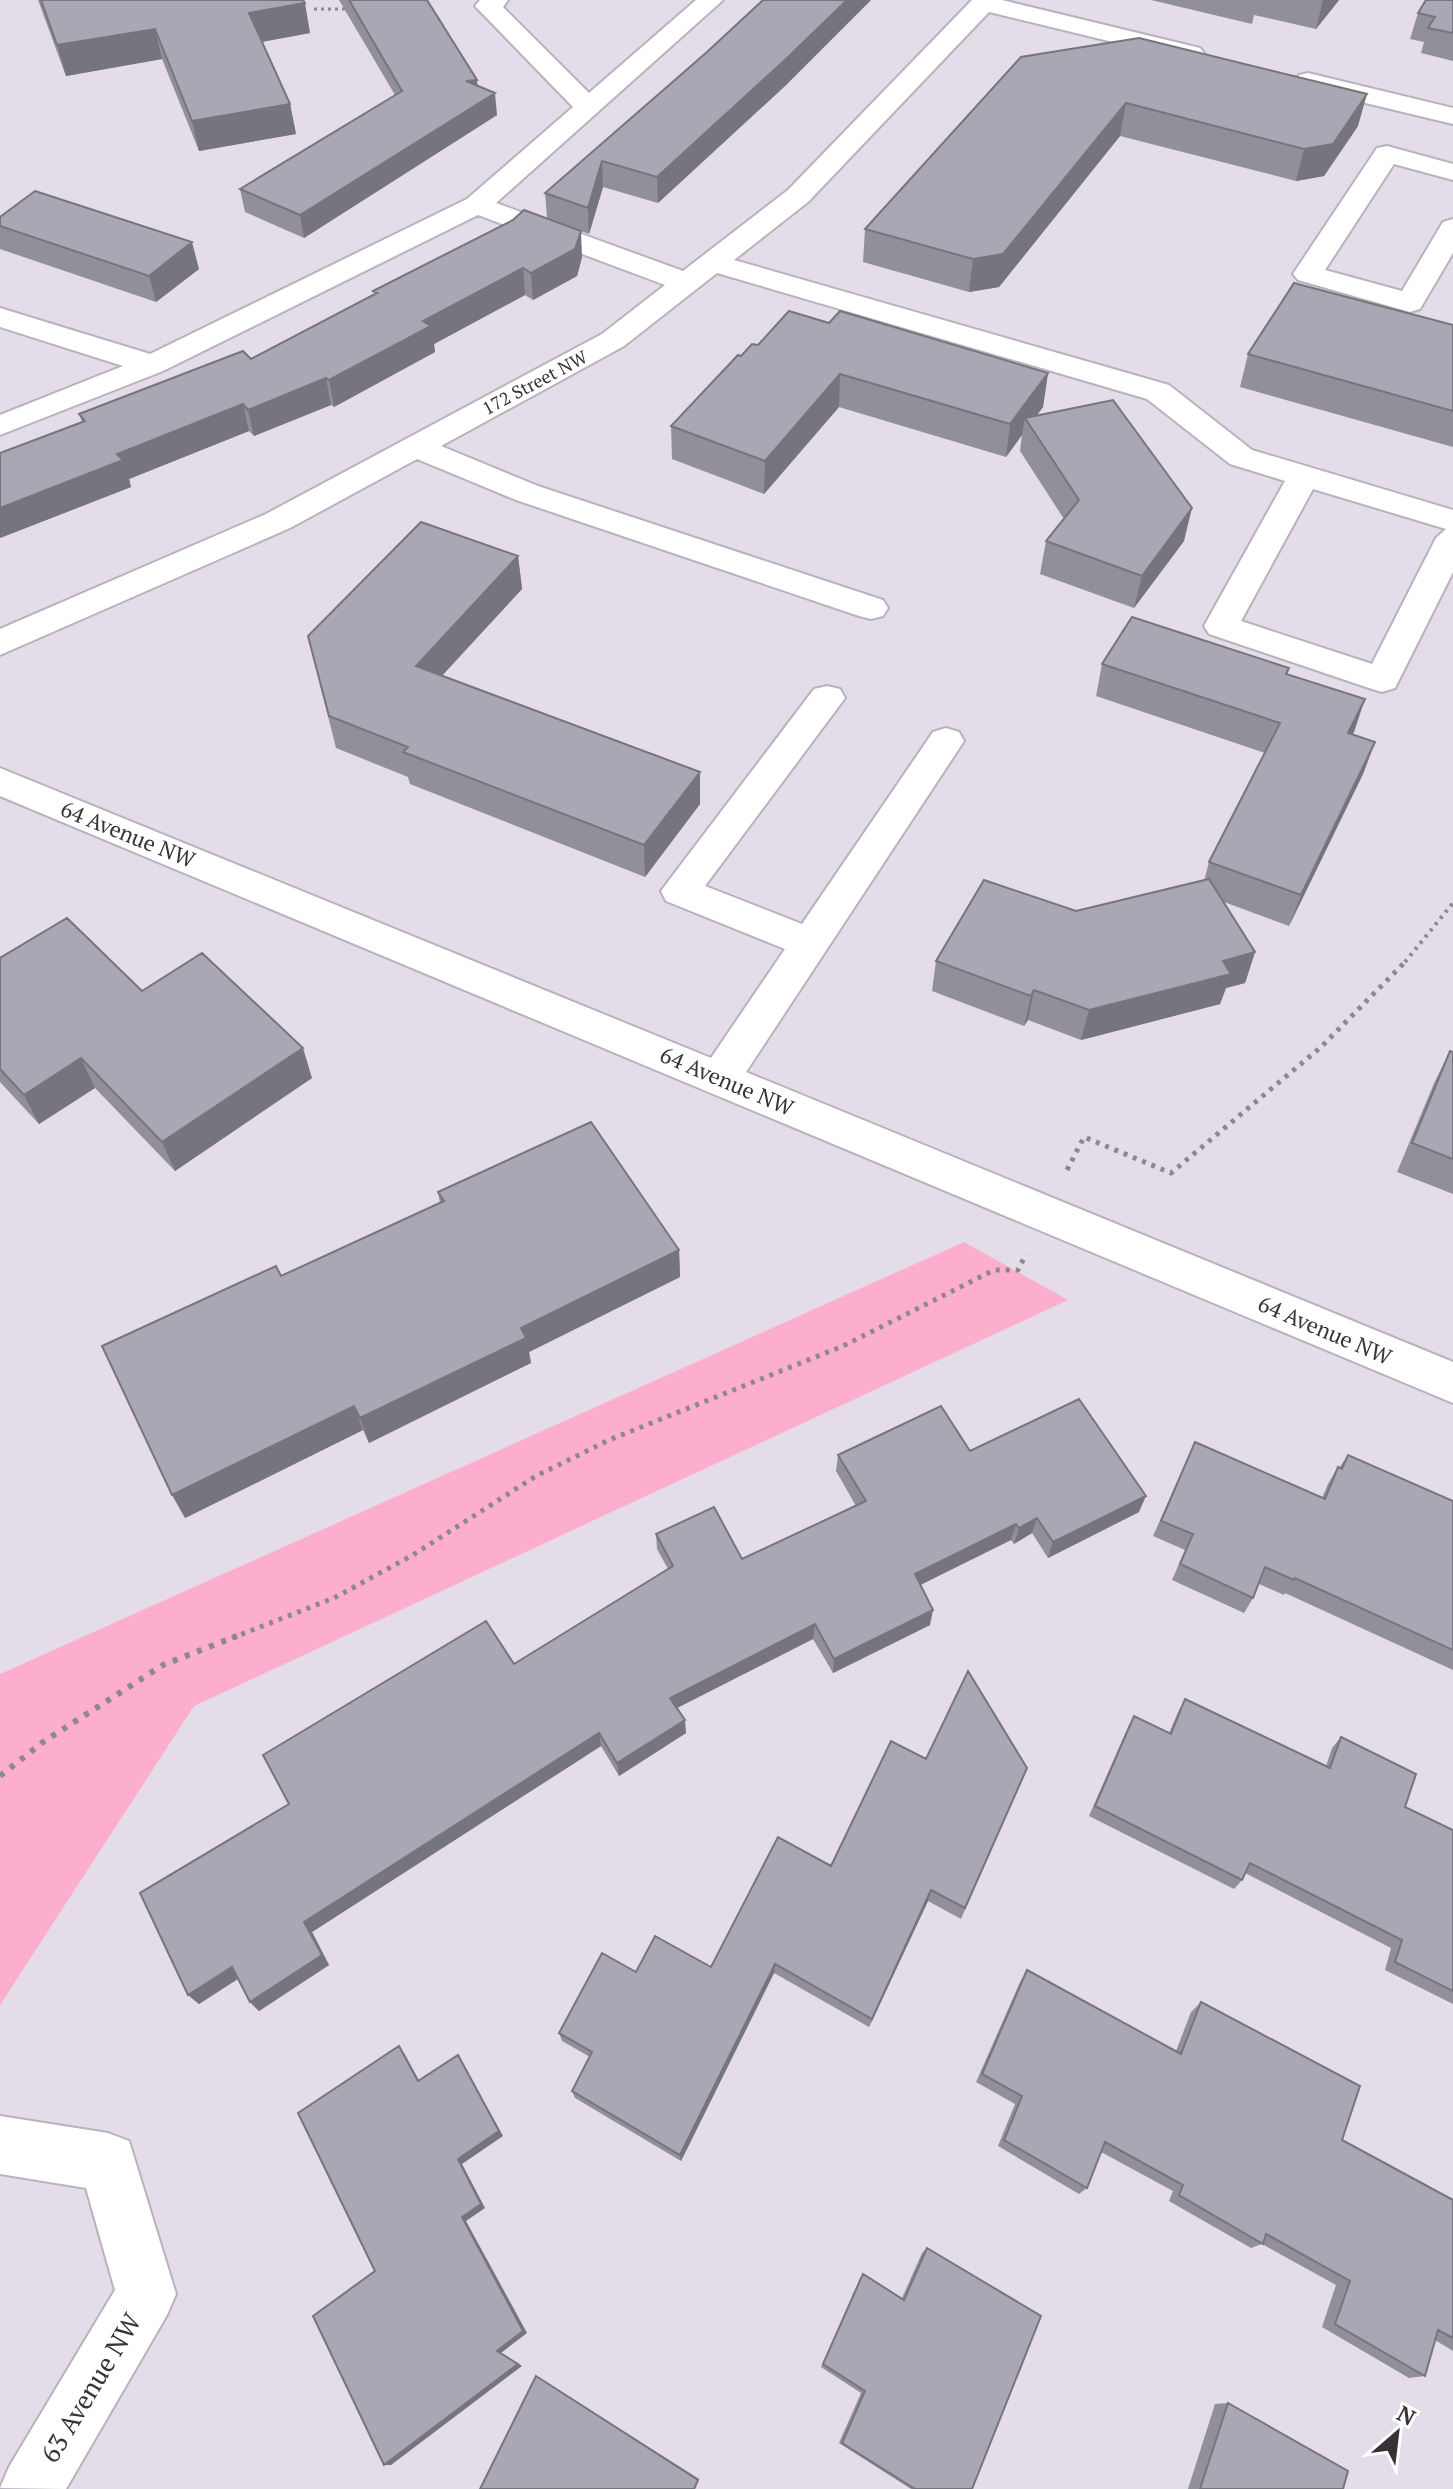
<svg xmlns="http://www.w3.org/2000/svg" width="1453" height="2489" viewBox="0 0 1453 2489" font-family="'PT Serif',serif">
<style>
.green{fill:#feaecd}
.lines{fill:none;stroke-linecap:round;stroke-linejoin:round}
.minor-casing{stroke:#b9b2bd;stroke-width:4}
.path-far3{stroke:#8d8890;stroke-width:3;stroke-dasharray:3 4;stroke-linecap:butt}
.path-far2{stroke:#8d8890;stroke-width:4;stroke-dasharray:3 5;stroke-linecap:butt}
.path-far1{stroke:#8d8890;stroke-width:5;stroke-dasharray:4 6;stroke-linecap:butt}
.path{stroke:#8d8890;stroke-width:6;stroke-dasharray:5 8;stroke-linecap:butt}
.minor{fill:#fff;fill-rule:evenodd}
.wall{fill:#91909a}
.shaded-wall{fill:#76757d}
.building{fill:#a9a7b3;stroke:#76757d;stroke-width:2}
.labels{text-anchor:middle;stroke-width:6;stroke-linejoin:round;paint-order:stroke}
.far-street-label{font-size:18px;fill:#363337;stroke:#fff}
.street-label{font-size:22px;fill:#363337;stroke:#fff}
.near-street-label{font-size:26px;fill:#363337;stroke:#fff}
</style>
<rect width="100%" height="100%" fill="#e4dce8"/>
<path class="green" d="M964 1242 1068 1300 194 1706 0 2005V1674Z"/>
<g class="lines">
<g class="minor-casing">
<path id="minor" d="M508 0 503 7 589 93 696 0H723L496 203 683 271 788 190 972 0H1002L1200 48 1204 53 1200 58 1191 61 989 12 808 202 734 260 1169 385 1252 450 1453 510V572L1395 688 1382 692 1369 688 1209 634 1204 626 1285 481 1230 464 1147 399 717 273 624 346 441 446 538 486 883 600 888 608 883 616 871 619 859 616 516 500 417 459 290 528 0 655V629L266 514 602 334 665 285 478 215 163 371 0 435V415L123 366 0 327V308L150 354 467 199 573 107 475 6 480 0ZM1313 489 1446 529 1436 538 1372 664 1241 621Z
M1308 73 1453 108V124L1299 87 1295 81 1299 75Z
M1387 146 1453 164V180L1394 164 1325 270 1402 291 1443 222 1453 219V253L1420 309 1410 312 1298 280 1293 274 1377 148Z
M827 686 840 689 845 698 705 886 802 924 933 732 946 728 959 732 964 741 746 1072 1453 1362V1403L0 796V768L711 1058 785 949 666 901 661 891 814 689Z
M0 2116 108 2133 129 2141 176 2294 167 2315 66 2489 0 2488 9 2467 115 2290 86 2188 0 2174Z"/>
</g>
<path class="path-far3" d="M314 9H349"/>
<path class="path-far2" d="M1405 962 1453 903"/>
<path class="path-far1" d="M1067 1170 1084 1137 1171 1173 1321 1047 1407 960
M232 1638 334 1598 413 1555 536 1476 609 1440 843 1346 994 1270H1018L1026 1254"/>
<path class="path" d="M0 1776 43 1742 163 1665 237 1636"/>
<use href="#minor" class="minor"/>
</g>
<path class="wall" d="M38 0H303L310 33 262 42 290 104 296 134 199 151 162 59 66 76Z
M339 0H427L477 80V86L497 115 304 238 245 212 240 189 395 95Z
M763 0H871L786 85 658 203 603 187 589 234 547 218 545 193 707 52Z
M1151 0H1339L1316 29 1254 15 1252 24Z
M1453 0V61L1421 53 1424 42 1410 39 1418 13Z
M1021 57 1358 126 1324 176 1296 181 1120 136 999 287 969 292 863 262 865 229Z
M0 217 199 269 156 302 0 249Z
M582 257 577 276 533 300 525 295 434 344 435 352 334 407 331 405 254 436 249 431 129 479 131 487 0 538V453L82 422 79 414 251 359 374 295 373 291Z
M829 323 1048 373 1043 407 1037 415 1184 541 1134 608 1040 574 1046 541 1064 519 1020 451 1022 435 1006 457 839 407 764 494 672 459 671 426 741 356 758 345Z
M1453 325V447L1240 387 1248 354Z
M518 556 522 589 442 676 700 804 645 877 410 784 408 777 336 748 308 636Z
M1102 664 1287 674 1352 734 1375 742 1363 774 1289 926 1224 902 1255 952 1245 983 1226 988 1220 1004 1081 1040 1028 1020 1024 1026 932 991 936 961 1076 911 1204 881 1209 862 1265 753 1096 696Z
M0 958 142 991 312 1078 175 1171 95 1088 39 1124 0 1082Z
M1450 1051 1453 1052V1194L1397 1172 1435 1081Z
M438 1192 679 1250 680 1277 529 1352 531 1363 369 1443 363 1430 185 1518 281 1276 440 1203Z
M1195 1442 1322 1498 1328 1484 1338 1467 1339 1468 1348 1455 1453 1501V1670L1285 1593 1284 1595 1259 1584 1253 1598 1244 1613 1172 1580 1185 1550 1153 1536Z
M970 1451 1139 1512 1048 1558 1032 1533 1014 1544 1011 1540 920 1585 930 1625 833 1673 813 1639 677 1708 686 1733 619 1776 601 1746 312 1932 329 1965 259 2011 250 2002 238 1979 199 2004 188 1995 289 1804 668 1569 657 1549 656 1534 742 1559 856 1506 836 1471 838 1455Z
M1185 1699 1326 1766 1332 1748 1341 1737 1405 1807 1453 1830V2004L1385 1970 1391 1948 1245 1873 1242 1880 1234 1889 1089 1816 1128 1727 1134 1716 1169 1733 1179 1710Z
M926 1759 1027 1768 961 1919 928 1901 869 2027 774 1973 681 2161 575 2098 572 2091 590 2057 562 2041 559 2033 636 1972 711 1967 831 1866Z
M1027 1970 1176 2051 1191 2012 1201 2002 1342 2140 1453 2200V2351L1435 2340 1425 2376 1409 2378 1322 2327 1336 2285 1262 2244 1251 2248 1169 2201 1173 2191 1101 2152 1087 2188 1079 2194 998 2146 1015 2104 976 2082 1021 1980Z
M927 2248 972 2489H911L839 2443 861 2393 821 2367 860 2278 863 2274 902 2298 922 2253Z
M1228 2403 1343 2489H1188L1215 2404Z"/>
<path class="shaded-wall" d="M847 0H871L786 85 658 203 657 177Z
M1323 0H1339L1316 29Z
M305 3 310 33 255 43 249 13Z
M155 29 162 59 66 76 57 45Z
M477 80 479 102 466 81Z
M495 93 497 115 304 238 300 215Z
M1367 94 1358 126 1324 176 1296 181 1304 149Z
M1126 103 1120 136 999 287 969 292 973 259Z
M290 104 296 134 199 151 192 121Z
M602 161 603 187 589 234 588 208Z
M581 231 582 257 577 276 533 300 531 273Z
M192 242 199 269 156 302 149 276Z
M523 268 525 295 434 344 435 352 334 407 329 380 423 321Z
M1048 373 1043 407 1030 425 1025 418 1022 435 1006 457 1010 424Z
M840 374 839 407 764 494 765 461Z
M326 378 331 405 254 436 248 410Z
M243 404 249 431 129 479 131 487 0 538V508L117 454Z
M1192 508 1184 541 1134 608 1142 576Z
M518 556 522 589 421 698 416 666Z
M1365 699 1354 732 1337 765 1348 733Z
M1375 742 1363 774 1289 926 1301 895Z
M700 772V804L645 877 644 845Z
M1255 952 1245 983 1226 988 1220 1004 1081 1040 1089 1010 1223 961Z
M1034 990 1028 1020 1024 1026 1031 996Z
M303 1048 312 1078 175 1171 162 1142Z
M81 1058 95 1088 39 1124 24 1095Z
M679 1250 680 1277 529 1352 531 1363 369 1443 360 1418 521 1328Z
M354 1406 363 1430 185 1518 172 1495Z
M1146 1496 1139 1512 1048 1558 1053 1542Z
M1037 1518 1032 1533 1014 1544 1019 1528Z
M1016 1524 1011 1540 912 1589 915 1574Z
M933 1610 930 1625 833 1673 834 1659Z
M815 1624 813 1639 671 1711 670 1698Z
M685 1720 686 1733 619 1776 617 1763Z
M599 1733 601 1746 312 1932 329 1965 259 2011 250 2002 304 1922Z
M931 1890 928 1901 869 2027 872 2019Z
M775 1964 774 1973 681 2161 680 2155Z
M232 1967 242 1976 199 2004 188 1995Z
M399 2046 404 2053 423 2088 418 2081Z
M458 2055 503 2136 462 2164 485 2208 466 2221 527 2333 501 2353 522 2366 391 2465H384L497 2351 462 2217 458 2159Z
M536 2376 699 2479 695 2489Z"/>
<path class="building" d="M41 0H303L305 3 249 13 290 104 192 121 155 29 57 45Z
M349 0H427L477 80 466 81 495 93 300 215 240 189 402 91Z
M763 0H847L786 59 657 177 602 161 588 208 545 193 707 52Z
M1426 0H1453V33L1428 28 1435 17 1418 13Z
M1139 38 1367 94 1333 144 1304 149 1126 103 1003 254 973 259 865 229 1021 57Z
M35 191 192 242 149 276 0 226V217Z
M524 210 581 231 575 249 531 273 523 268 423 321 431 326 329 380 326 378 248 410 243 404 117 454 123 460 0 508V453L85 421 79 414 243 351 251 359 377 293 373 291 513 220Z
M1294 283 1453 325V411L1248 354Z
M789 311 829 323 840 311 1048 373 1010 424 840 374 765 461 671 426 738 355 741 356 752 344 758 345Z
M1113 400 1192 508 1142 576 1046 541 1079 500 1025 418Z
M421 522 518 556 416 666 700 772 644 845 403 752 408 747 329 716 308 636Z
M1132 617 1289 668 1286 674 1365 699 1348 733 1375 742 1301 895 1209 862 1280 723 1102 664Z
M1209 879 1255 952 1223 961 1231 974 1089 1010 1034 990 1031 996 936 961 984 880 1076 911Z
M67 918 142 991 202 953 303 1048 162 1142 81 1058 24 1095 0 1069V958Z
M1450 1051 1453 1052V1159L1412 1143Z
M591 1122 679 1250 521 1328 526 1338 360 1418 354 1406 172 1495 102 1346 276 1266 281 1276 444 1201 438 1192Z
M1079 1399 1146 1496 1053 1542 1037 1518 1019 1528 1016 1524 915 1574 933 1610 834 1659 815 1624 670 1698 685 1720 617 1763 599 1733 304 1922 322 1955 250 2002 232 1967 188 1995 140 1893 289 1804 263 1755 486 1621 514 1664 673 1566 656 1534 714 1507 742 1559 866 1501 838 1455 941 1406 970 1451Z
M1195 1442 1325 1499 1338 1467 1342 1469 1348 1455 1453 1501V1650L1295 1578 1294 1580 1265 1567 1253 1598 1180 1564 1193 1534 1161 1521Z
M968 1671 1027 1768 965 1908 931 1890 872 2019 775 1964 680 2155 572 2091 592 2052 559 2033 602 1953 636 1972 655 1936 711 1967 778 1837 831 1866 891 1741 926 1759Z
M1185 1699 1330 1768 1341 1737 1416 1774 1405 1807 1453 1830V1991L1395 1962 1402 1940 1250 1863 1242 1880 1095 1806 1134 1716 1171 1734Z
M1027 1970 1181 2054 1201 2002 1360 2086 1342 2140 1453 2200V2338L1438 2330 1425 2376 1335 2324 1350 2281 1266 2234 1263 2244 1179 2195 1183 2185 1105 2142 1087 2188 1004 2140 1022 2096 982 2074Z
M399 2046 418 2081 458 2055 499 2131 458 2159 481 2204 462 2217 523 2331 497 2351 518 2364 384 2465 313 2316 375 2271 298 2113Z
M927 2248 1041 2316 972 2489H915L842 2443 865 2391 823 2364 863 2274 904 2300Z
M536 2376 698 2480 694 2489H480Z
M1228 2403 1348 2471 1343 2489H1200Z"/>
<g class="labels">
<g class="far-street-label">
<text transform="translate(535 383) rotate(-28)" y="6">172 Street NW</text>
</g>
<g class="street-label">
<text transform="translate(128 834) rotate(22)" y="8">64 Avenue NW</text>
<text transform="translate(727 1081) rotate(23)" y="8">64 Avenue NW</text>
<text transform="translate(1325 1330) rotate(23)" y="8">64 Avenue NW</text>
</g>
<g class="near-street-label">
<text transform="translate(91 2388) rotate(-59)" y="9">63 Avenue NW</text>
</g>
</g>
<g transform="translate(1397 2433) rotate(28)" stroke="#ffffff" stroke-width="6" paint-order="stroke">
<path d="M0-6L14 30L0 20L-14 30Z" fill="#363337"/>
<text y="-12" font-size="22" font-weight="bold" text-anchor="middle" fill="#363337">N</text>
</g>
</svg>
